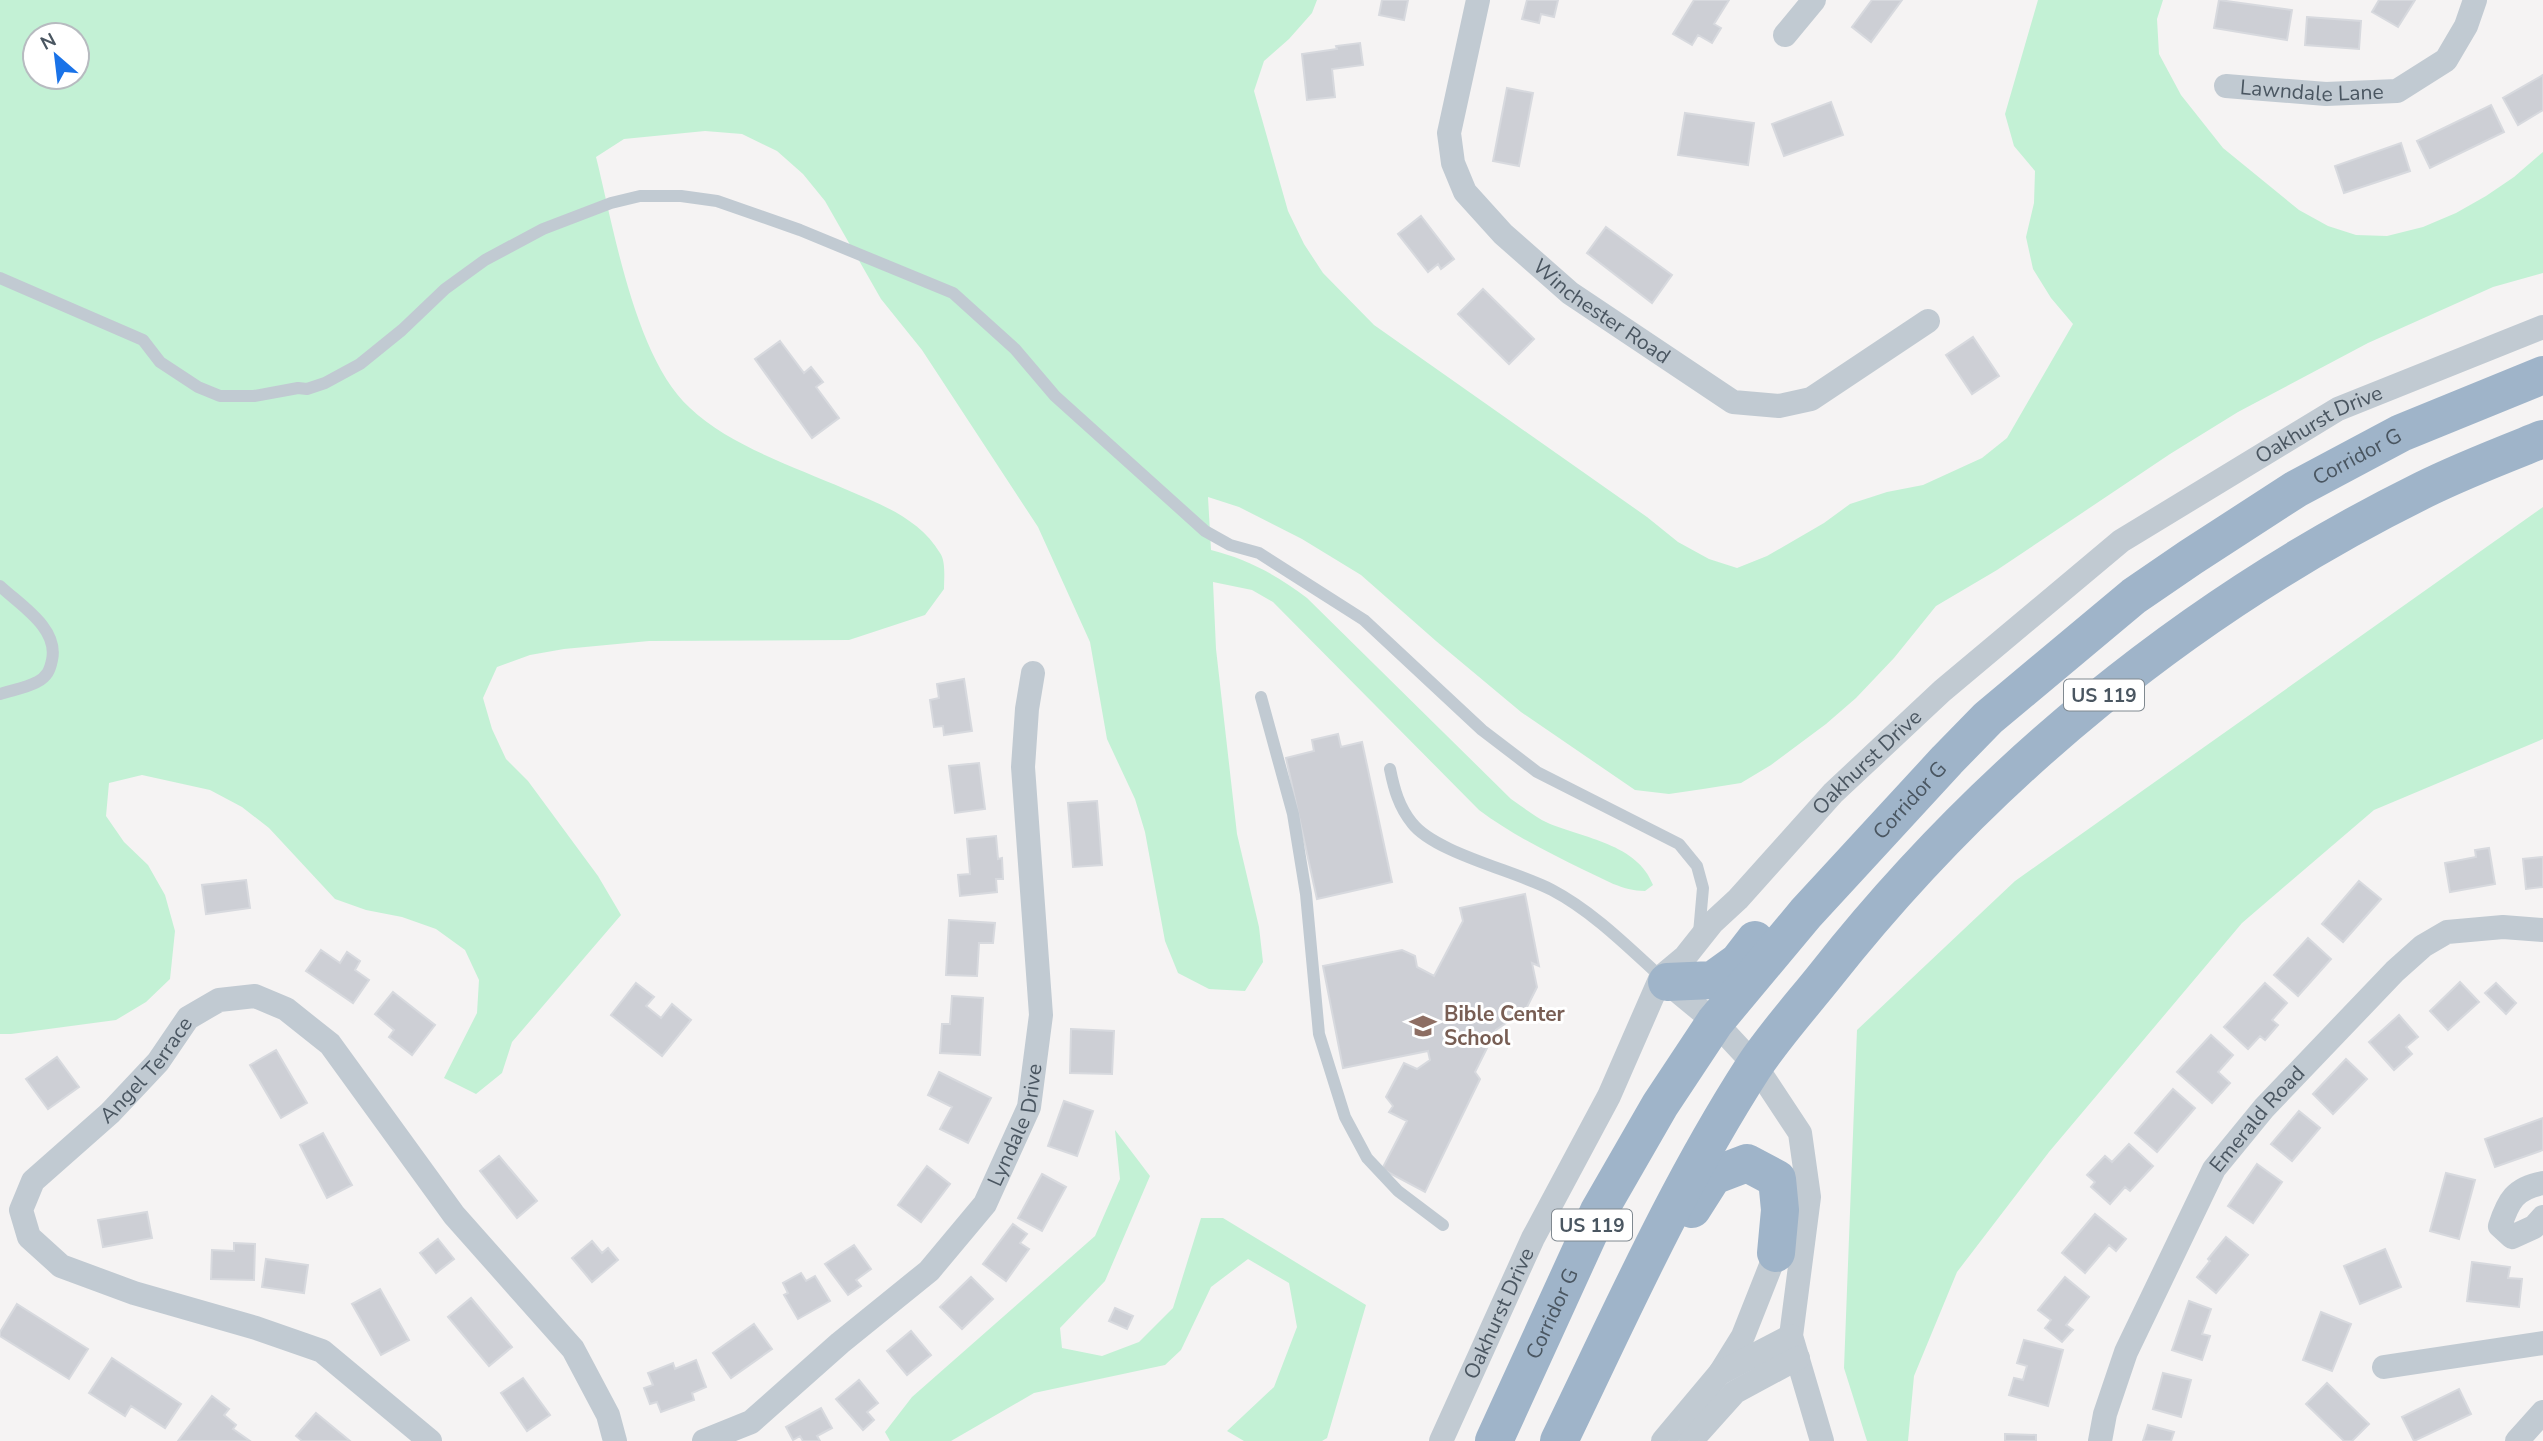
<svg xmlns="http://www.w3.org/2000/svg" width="2543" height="1441" viewBox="0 0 2543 1441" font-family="'Nunito Sans',sans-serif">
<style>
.green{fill:#c3f1d5;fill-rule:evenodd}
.building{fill:#cdcfd5;stroke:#d7d9de;stroke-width:2}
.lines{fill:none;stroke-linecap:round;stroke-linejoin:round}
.service{stroke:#c1cad2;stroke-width:12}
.minor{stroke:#c1cad2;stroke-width:24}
.trunk{stroke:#9fb4c9;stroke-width:38}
.labels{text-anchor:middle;stroke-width:6;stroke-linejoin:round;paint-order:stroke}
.shield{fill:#fff;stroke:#808990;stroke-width:2}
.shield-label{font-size:19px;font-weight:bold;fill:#4a5661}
.street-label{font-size:21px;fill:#4a5661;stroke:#fff}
.education-label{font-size:21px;font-weight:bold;fill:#785e54;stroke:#fff;text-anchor:start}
</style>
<rect width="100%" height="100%" fill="#f5f3f3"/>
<path class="green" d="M0 0H1317L1312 13 1289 39 1264 61 1254 91 1288 211 1304 244 1323 273 1374 325 1647 517 1678 542 1709 559 1737 568 1767 556 1824 523 1850 504 1887 492 1923 485 1982 458 2007 438 2073 324 2051 298 2033 269 2026 237 2034 203 2035 171 2014 146 2005 114 2038 0H2163L2157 19 2159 54 2181 95 2223 148 2299 210 2328 226 2356 235 2387 236 2423 227 2456 213 2486 196 2514 177 2543 152V273L2493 287 2368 343 2238 412 2170 454 1997 570 1936 606 1894 658 1856 698 1826 724 1771 765 1741 783 1703 789 1669 794 1635 790 1521 712 1436 641 1361 575 1302 539 1239 507 1208 497 1211 550C1247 559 1277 575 1307 598L1511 799C1523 807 1535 817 1548 823 1583 838 1638 844 1653 885L1645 891C1622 891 1604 879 1584 870 1547 852 1511 834 1479 810L1273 602 1252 590 1213 582 1216 649 1237 834 1259 927 1263 962 1245 991 1209 989 1178 973 1165 941 1145 832 1135 799 1107 739 1090 642 1038 527 922 350 881 299 825 201 803 174 777 151 742 134 705 131 624 139 596 157C614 229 635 358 690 408 730 446 795 467 845 489 880 504 919 518 940 553 946 561 944 579 944 589L925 615 849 640 649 641 564 649 530 655 497 667 483 698 492 729 506 759 528 781 598 876 621 915 512 1042 502 1073 476 1094 444 1078 477 1013 479 980 465 950 436 929 402 917 366 910 335 899 269 828 242 807 210 790 142 775 109 783 106 816 124 842 148 865 165 895 175 931 170 979 146 1002 116 1020 11 1034H0ZM35 35H77V77H35Z
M2543 507V739L2374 810 2242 923 2049 1152 1957 1272 1914 1376 1908 1441H1867L1844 1368 1857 1030 2015 881Z
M1115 1130 1150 1176 1105 1281 1060 1328 1062 1348 1102 1356 1139 1342 1173 1308 1201 1218H1223L1366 1305 1327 1438 1322 1441H1244L1227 1431 1274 1387 1297 1327 1289 1283 1248 1259 1211 1287 1181 1350 1165 1365 1034 1393 951 1441H890L885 1432 912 1397 1095 1236 1120 1179Z"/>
<path class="building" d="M1382 0H1408L1404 20 1379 15Z
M1527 0H1558L1554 17 1541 14 1539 23 1522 19Z
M1694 0H1729L1714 24 1721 28 1712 43 1698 35 1692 45 1673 34Z
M1872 0H1902L1871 42 1852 27Z
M2219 0 2292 10 2287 40 2214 28Z
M2379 0H2415L2398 27 2372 12Z
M2307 17 2361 21 2359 49 2305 45Z
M1360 43 1363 65 1332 69 1335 97 1307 100 1302 54 1337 49 1336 46Z
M2543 75V110L2518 125 2503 98Z
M1507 88 1533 93 1519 166 1493 161Z
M1831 102 1843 135 1784 156 1772 124Z
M2491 105 2504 132 2430 168 2417 141Z
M1685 113 1754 123 1748 165 1678 155Z
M2401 143 2410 171 2344 193 2335 166Z
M1421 216 1454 259 1441 269 1438 264 1428 272 1398 234Z
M1606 227 1672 275 1652 303 1587 253Z
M1483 289 1534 339 1509 364 1458 314Z
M1973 337 1999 376 1972 394 1946 355Z
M780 341 804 373 811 367 823 382 816 387 839 418 812 438 755 359Z
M964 679 972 731 944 735 943 726 934 727 930 700 939 698 937 684Z
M1338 734 1341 747 1362 742 1392 882 1317 899 1286 758 1314 751 1312 740Z
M979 763 985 809 955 813 949 766Z
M1097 801 1102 865 1073 867 1068 803Z
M996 836 998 859 1002 858 1003 879H996L997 892 960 896 958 875 970 874 967 839Z
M2489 848 2495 884 2450 892 2445 863 2476 857 2475 850Z
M2543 857V887L2526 889 2523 859Z
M246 880 250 908 206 914 202 885Z
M2359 881 2381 899 2343 942 2322 924Z
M1525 894 1539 966 1532 963 1537 987 1526 1009 1496 1030 1475 1072 1480 1079 1425 1192 1382 1169 1407 1121 1389 1112 1393 1106 1386 1097 1404 1063 1417 1069 1430 1060 1428 1051 1343 1068 1323 966 1402 950 1415 956 1417 967 1434 976 1463 921 1460 908Z
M949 920 995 923 993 943H979L977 976 946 975Z
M2308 938 2331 959 2298 996 2274 975Z
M321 950 340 963 347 952 360 961 355 970 369 980 353 1003 306 971Z
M2460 982 2479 1002 2448 1030 2430 1011Z
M636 983 654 997 646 1006 661 1018 672 1004 691 1020 662 1056 611 1015Z
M2265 983 2287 1003 2272 1020 2278 1025 2265 1040 2260 1036 2248 1049 2224 1027Z
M2496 983 2516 1003 2506 1014 2485 993Z
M393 992 435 1025 412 1055 389 1037 394 1030 375 1014Z
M952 996 983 998 980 1055 940 1053 942 1024H950Z
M2399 1015 2418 1037 2406 1047 2412 1054 2394 1070 2369 1042Z
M1071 1029 1114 1031 1112 1074 1070 1073Z
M2211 1035 2233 1055 2218 1072 2230 1083 2212 1103 2177 1072Z
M276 1050 307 1103 281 1118 250 1065Z
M57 1057 79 1087 48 1109 26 1079Z
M2346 1059 2367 1079 2333 1114 2313 1094Z
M939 1072 991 1098 968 1143 940 1129 952 1107 928 1095Z
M2173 1089 2195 1108 2157 1152 2135 1133Z
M1064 1101 1093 1111 1077 1156 1048 1146Z
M2299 1111 2320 1128 2292 1161 2271 1144Z
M2543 1118V1150L2495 1167 2485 1139Z
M323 1133 352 1185 327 1198 300 1145Z
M2129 1144 2153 1166 2130 1191 2125 1187 2110 1204 2091 1187 2095 1182 2087 1175 2105 1156 2112 1162Z
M499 1156 537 1201 517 1218 480 1171Z
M2257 1164 2282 1182 2253 1223 2228 1206Z
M927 1166 950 1184 921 1222 898 1205Z
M2446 1173 2475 1180 2459 1239 2430 1231Z
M1042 1174 1066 1187 1042 1231 1018 1218Z
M147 1212 152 1238 103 1247 98 1220Z
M2095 1214 2126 1239 2116 1251 2109 1245 2085 1273 2062 1253Z
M1013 1224 1027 1234 1020 1243 1029 1249 1006 1281 983 1264Z
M2226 1237 2248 1255 2216 1293 2197 1277 2210 1261 2208 1259Z
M438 1239 454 1259 436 1273 420 1253Z
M592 1241 602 1253 608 1248 618 1260 592 1282 572 1258Z
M234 1243 255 1244 254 1280 211 1279 212 1250 234 1251Z
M854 1245 871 1269 856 1280 861 1286 848 1295 825 1264Z
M2385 1249 2401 1287 2360 1304 2344 1266Z
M266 1259 308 1265 304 1293 262 1287Z
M2472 1262 2510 1267 2508 1278 2522 1279 2519 1307 2467 1301Z
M801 1273 806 1281 815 1276 830 1301 798 1319 784 1295 788 1293 783 1283Z
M971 1277 993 1299 962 1329 940 1307Z
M2065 1277 2089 1297 2066 1325 2073 1330 2062 1342 2045 1328 2051 1320 2038 1310Z
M380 1289 409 1340 381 1355 352 1304Z
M471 1298 512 1347 489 1366 448 1317Z
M2189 1301 2211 1309 2202 1334 2210 1336 2202 1360 2172 1350Z
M17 1304 88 1349 69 1379 0 1336V1332Z
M1115 1308 1133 1316 1127 1329 1109 1321Z
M2321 1312 2351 1324 2332 1371 2303 1360Z
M754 1324 772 1349 731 1378 713 1353Z
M911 1331 931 1355 907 1375 887 1351Z
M2024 1340 2063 1350 2048 1406 2009 1395 2014 1378 2023 1380 2027 1366 2017 1363Z
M112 1358 181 1404 165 1428 131 1406 125 1416 89 1393Z
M696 1360 706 1387 692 1393 694 1400 661 1412 657 1402 650 1404 644 1388 653 1385 648 1373 673 1363 675 1369Z
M2163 1373 2191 1380 2181 1417 2153 1409Z
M523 1378 550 1415 527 1431 501 1393Z
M859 1380 878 1403 867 1412 874 1420 863 1430 836 1399Z
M2327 1383 2369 1424 2352 1441H2344L2306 1404Z
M2459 1389 2471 1414 2414 1441 2402 1417Z
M212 1396 229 1409 224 1415 236 1425 233 1429 250 1441H178Z
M821 1408 832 1428 817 1436 820 1441H803L800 1436 793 1440 786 1427Z
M316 1413 350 1441H302L296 1436Z
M2148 1425 2174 1432 2171 1441H2143Z
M2005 1434 2036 1435V1441H2005Z"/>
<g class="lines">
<path class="service" d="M0 278 143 340 160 362 198 387 220 396H254L298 388 307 389 325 383 360 364 402 330 445 289 485 260 543 229 611 203 640 196H681L717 201 800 230 953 293 1015 349 1055 396 1205 531 1230 545 1259 553 1364 620 1482 730 1537 772 1679 844 1697 866 1703 888 1699 933
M0 586C20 605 59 628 52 660 50 670 47 677 37 682 26 688 12 690 0 694
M1261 697 1293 814 1306 894 1319 1034 1345 1117 1367 1158 1398 1191 1443 1225
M1390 769C1394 789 1399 807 1412 823 1435 853 1516 871 1552 890 1592 911 1627 946 1661 977"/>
<g class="minor">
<path id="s1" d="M1478 0 1449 133 1453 163 1465 192 1503 234 1570 293 1733 402 1779 406 1811 399 1928 321"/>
<path d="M1785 35 1814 0"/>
<path id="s2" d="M2226 86 2326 94 2397 91 2446 60 2466 26 2475 0"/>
<path d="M1664 980 1715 1022 1755 1065 1800 1133 1809 1197 1791 1336 1822 1441"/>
<path d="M2543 1183C2515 1188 2508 1201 2500 1226L2512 1237 2534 1227 2543 1217"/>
<path d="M2384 1367 2543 1343"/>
<path d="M1720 1373 1743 1336 1781 1240"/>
<path id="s3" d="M430 1441 322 1351 256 1328 134 1293 61 1266 29 1237 21 1210 33 1181 110 1113 158 1062 188 1018 219 1000 255 996 286 1009 330 1044 454 1215 573 1349 608 1415 615 1441"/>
<path id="s4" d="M704 1441 751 1422 840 1343 929 1271 985 1204 1029 1107 1041 1015 1023 767 1027 709 1033 673"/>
<path id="s5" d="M1441 1441 1533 1238 1609 1096 1661 977 1685 957 1712 923 1738 899 1833 793 1942 691 2121 541 2338 409 2543 327"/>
<path d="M1663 1441 1720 1373 1791 1336"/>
<path d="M1691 1441 1735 1392 1798 1358"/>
<path id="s6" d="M2100 1441 2105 1414 2126 1352 2214 1169 2264 1108 2395 971 2423 946 2447 932 2503 927 2543 930"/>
<path d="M2517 1441 2543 1412"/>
</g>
<g class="trunk">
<path d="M1667 982 1713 980 1738 962 1755 940"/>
<path d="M1692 1209 1713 1176 1747 1163 1777 1179 1780 1210 1776 1253"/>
<path id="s7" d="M1494 1441 1599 1211 1660 1105 1715 1022 1806 913 1947 760 1988 718 2134 596 2191 557 2296 489 2401 433 2543 375"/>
<path d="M1559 1441C1620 1315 1677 1186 1753 1068 1774 1036 1801 1006 1825 976 1985 773 2190 605 2423 490 2461 471 2503 455 2543 439"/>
</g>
</g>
<defs>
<g id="school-bare" transform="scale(2.1)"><path d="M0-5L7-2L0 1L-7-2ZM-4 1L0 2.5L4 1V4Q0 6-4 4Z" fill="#8d6e63" stroke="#fff" stroke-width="2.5" paint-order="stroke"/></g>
</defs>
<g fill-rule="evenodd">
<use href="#school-bare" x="1423" y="1026"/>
</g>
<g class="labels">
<g class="shield">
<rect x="2064" y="679.5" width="80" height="31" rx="5"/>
<rect x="1552" y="1209.5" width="80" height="31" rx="5"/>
</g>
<g class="shield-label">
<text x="2104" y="702">US 119</text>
<text x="1592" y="1232">US 119</text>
</g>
<g class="street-label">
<text dy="7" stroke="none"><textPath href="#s2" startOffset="86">Lawndale Lane</textPath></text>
<text dy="7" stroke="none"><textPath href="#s1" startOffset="380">Winchester Road</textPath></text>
<text dy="7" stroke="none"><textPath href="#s5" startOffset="1379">Oakhurst Drive</textPath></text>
<text dy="7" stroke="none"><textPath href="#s7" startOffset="1337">Corridor G</textPath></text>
<text dy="7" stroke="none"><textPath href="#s5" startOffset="812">Oakhurst Drive</textPath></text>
<text dy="7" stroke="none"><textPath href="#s7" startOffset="770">Corridor G</textPath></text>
<text dy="7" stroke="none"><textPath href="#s3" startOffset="677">Angel Terrace</textPath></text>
<text dy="7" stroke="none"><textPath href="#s6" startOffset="362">Emerald Road</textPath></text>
<text dy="7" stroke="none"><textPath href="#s4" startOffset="457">Lyndale Drive</textPath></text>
<text dy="7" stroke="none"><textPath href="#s7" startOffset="140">Corridor G</textPath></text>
<text dy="7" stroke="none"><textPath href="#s5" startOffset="140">Oakhurst Drive</textPath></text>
</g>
<g class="education-label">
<text x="1444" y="1021">Bible Center<tspan x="1444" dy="24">School</tspan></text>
</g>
</g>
<g transform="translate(56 56) rotate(332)"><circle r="33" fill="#ffffff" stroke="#b7bbc0" stroke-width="2"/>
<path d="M0-5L12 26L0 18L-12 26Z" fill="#1a73e8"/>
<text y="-10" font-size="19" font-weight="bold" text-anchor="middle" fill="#4a5661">N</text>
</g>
</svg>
